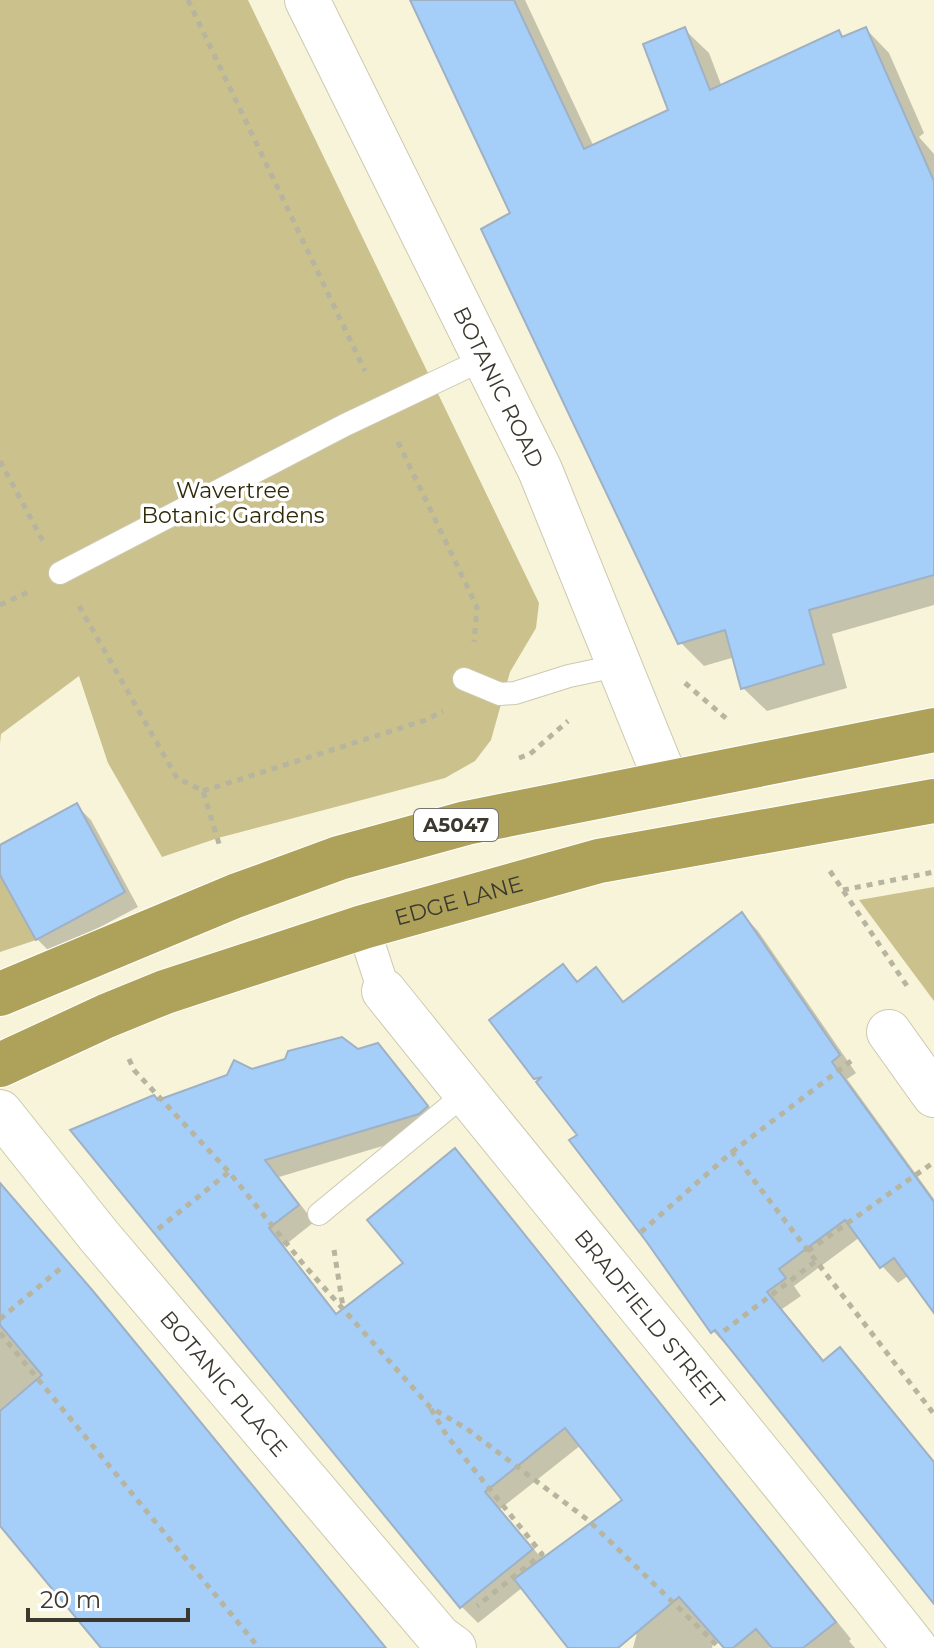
<svg xmlns="http://www.w3.org/2000/svg" width="934" height="1648" viewBox="0 0 934 1648" font-family="Montserrat,sans-serif">
<style>
.green{fill:#cac18d}
.shadow{fill:#0003;fill-rule:evenodd}
.building{fill:#a5cef9;stroke:#9fb1c5;stroke-width:2}
.lines{fill:none;stroke-linecap:round;stroke-linejoin:round}
.service-casing{stroke:#cdc9af;stroke-width:24}
.pedestrian-casing{stroke:#cdc9af;stroke-width:34}
.minor-casing{stroke:#cdc9af;stroke-width:46}
.trunk-casing{stroke:#fff;stroke-width:46}
.path{stroke:#b7b49f;stroke-width:5;stroke-dasharray:6 6;stroke-linecap:butt}
.service{stroke:#fff;stroke-width:22}
.pedestrian{stroke:#fff;stroke-width:32}
.minor{stroke:#fff;stroke-width:44}
.trunk{stroke:#aea25a;stroke-width:44}
.labels{text-anchor:middle;stroke-width:7;stroke-linejoin:round;paint-order:stroke}
.shield{fill:#fff;stroke:#76746d;stroke-width:2}
.shield-label{font-size:20px;font-weight:bold;fill:#3b392f}
.street-label{font-size:22px;fill:#3b392f;stroke:#fff}
.park-label{font-size:22px;fill:#302a09;stroke:#fff}
</style>
<rect width="100%" height="100%" fill="#f8f4d9"/>
<path class="green" d="M0 0H248L539 603 536 628 510 672 491 740 475 761 445 778 218 838 162 857 108 763 79 676 1 734 0 744Z
M0 875 36 940 0 952Z
M934 887V1001L859 900Z"/>
<path class="shadow" d="M412 0H525L594 147 671 111 685 30 709 53 722 87 838 32 845 38 866 29 889 53 924 133 919 137 934 154V605L832 634 847 688 767 711 743 688 735 657 704 666 680 642 513 214Z
M77 806 91 820 138 907 51 953 37 939 0 870V847Z
M742 914 758 931 856 1073 847 1079 934 1199V1310L909 1275 898 1283 882 1266 860 1237 794 1286 801 1296 782 1309 825 1362 840 1349 857 1366 934 1461V1602L731 1347 729 1348 713 1331 580 1135 536 1078 563 966 579 982 595 969 625 1003Z
M377 1045 394 1062 443 1124 436 1130 279 1177 314 1222 284 1246 338 1315 406 1263 454 1151 471 1168 851 1639 849 1641 855 1648H774L772 1646 769 1648H727L716 1635 712 1648H633L637 1633 618 1648H570L523 1587 478 1623 461 1606 158 1102 252 1071ZM581 1445 625 1501 543 1560 500 1509Z
M0 1183 385 1648H106L0 1522Z"/>
<path class="building" d="M410 0H514L584 149 668 110 643 44 685 27 710 90 839 30 842 37 866 27 934 181V575L809 610 824 664 741 689 725 630 678 644 481 229 510 213Z
M77 803 125 892 36 940 0 875V845Z
M742 912 840 1055 832 1062 934 1202V1313L894 1258 880 1268 845 1220 779 1269 786 1278 767 1292 823 1361 840 1347 934 1462V1604L715 1330 711 1333 646 1241 569 1140 577 1135 536 1082 542 1077 534 1079 489 1020 563 964 577 982 596 967 623 1002Z
M342 1037 358 1049 378 1043 428 1106 419 1114 265 1160 299 1205 269 1228 336 1314 403 1263 367 1220 455 1148 836 1622 803 1648H772L756 1629 733 1648H724L679 1597 618 1648H568L514 1579 622 1500 565 1428 485 1492 533 1549 460 1608 70 1130 154 1095 158 1100 227 1075 234 1060 252 1069 285 1059 288 1051Z
M0 1183 93 1291 386 1648H101L0 1526V1411L42 1375 0 1325Z"/>
<g class="lines">
<g class="service-casing">
<path id="service" d="M60 573 345 425 484 359
M464 679 500 694 515 693 569 676 621 665
M319 1214 466 1093"/>
</g>
<g class="pedestrian-casing">
<path id="pedestrian" d="M363 927 384 991"/>
</g>
<g class="minor-casing">
<g id="minor">
<path id="s1" d="M307 0 540 470 667 783"/>
<path id="s2" d="M384 991C560 1211 741 1427 915 1648"/>
<path d="M889 1032 934 1095"/>
<path id="s3" d="M0 1112 99 1236 439 1637 454 1648"/>
</g>
</g>
<g class="trunk-casing">
<g id="trunk">
<path d="M0 994 235 896 339 858 466 823 934 730"/>
<path id="s4" d="M0 1065 106 1016 165 992 363 927 599 861 934 801"/>
</g>
</g>
<path class="path" d="M188 0 365 371
M398 442 477 607 474 642
M0 461 43 541
M0 605 28 592
M79 606 177 778 203 791 220 847
M685 683 728 720
M519 758 530 754 568 721
M203 791 426 720 443 711
M830 871 907 986
M843 890 934 872
M129 1059 134 1070 229 1172 304 1265 430 1407 467 1429 588 1520 720 1648
M732 1152 851 1061
M158 1229 229 1172
M641 1232 732 1152 934 1414
M334 1250 343 1307
M808 1251 934 1162
M0 1319 61 1268
M724 1331 816 1261
M0 1333 259 1648
M431 1409 447 1436 542 1554 477 1606"/>
<use href="#service" class="service"/>
<use href="#pedestrian" class="pedestrian"/>
<use href="#minor" class="minor"/>
<use href="#trunk" class="trunk"/>
</g>
<g class="labels">
<rect class="shield" x="414" y="809" width="84" height="32" rx="6"/>
<g class="shield-label">
<text x="456" y="832">A5047</text>
</g>
<g class="street-label">
<text dy="8" stroke="none"><textPath href="#s1" startOffset="432">BOTANIC ROAD</textPath></text>
<text dy="8" stroke="none"><textPath href="#s4" startOffset="488">EDGE LANE</textPath></text>
<text dy="8" stroke="none"><textPath href="#s2" startOffset="422">BRADFIELD STREET</textPath></text>
<text dy="8" stroke="none"><textPath href="#s3" startOffset="352">BOTANIC PLACE</textPath></text>
</g>
<g class="park-label">
<text x="233" y="498">Wavertree<tspan x="233" dy="25">Botanic Gardens</tspan></text>
</g>
</g>
<path d="M28 1608v12h160v-12" fill="none" stroke="#3b392f" stroke-width="4"/>
<text x="40" y="1608" font-size="24" fill="#3b392f" stroke="#ffffff" stroke-width="6" paint-order="stroke">20 m</text>
</svg>
